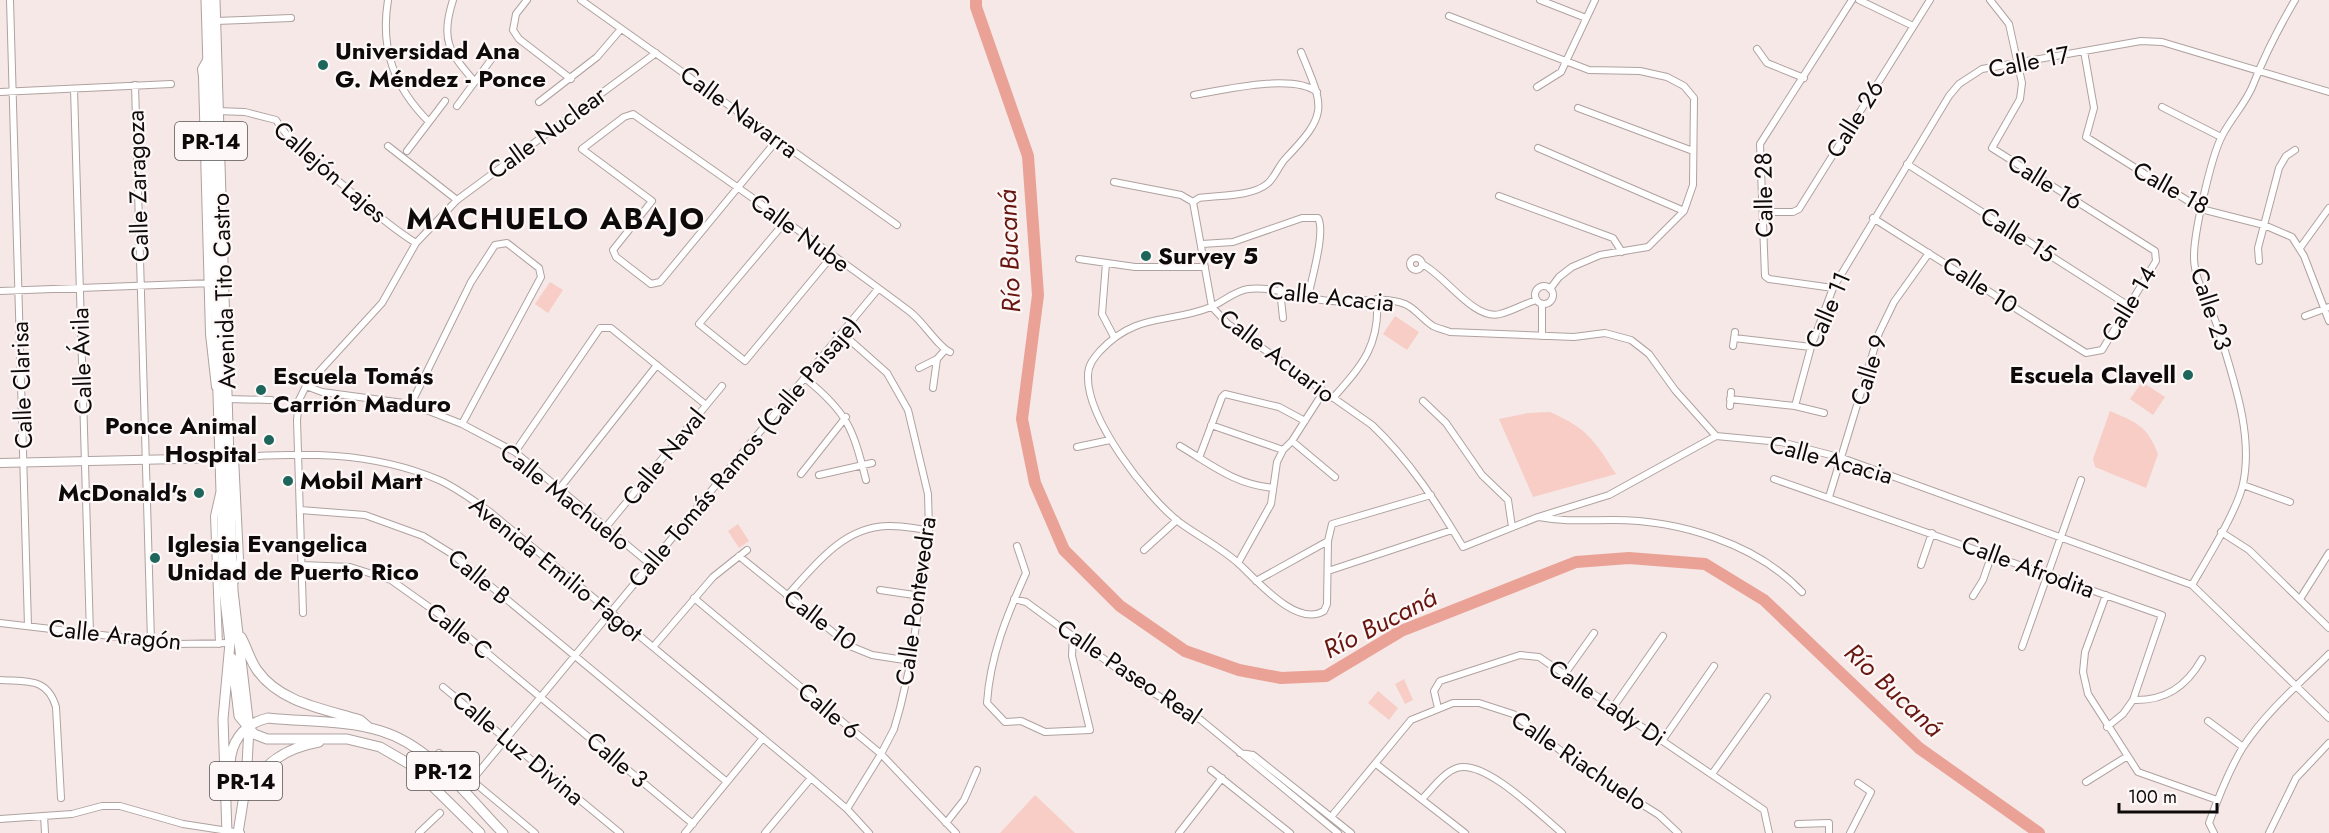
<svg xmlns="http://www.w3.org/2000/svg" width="2329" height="833" viewBox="0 0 2329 833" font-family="Jost,sans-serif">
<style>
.pitch{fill:#f7cdc6}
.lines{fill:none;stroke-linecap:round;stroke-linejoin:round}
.river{stroke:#eaa297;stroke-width:12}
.street-casing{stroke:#afa2a0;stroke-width:8}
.secondary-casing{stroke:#afa2a0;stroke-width:10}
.primary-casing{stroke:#afa2a0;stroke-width:11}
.street{stroke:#fff;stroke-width:6}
.secondary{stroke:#fff;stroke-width:8}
.primary{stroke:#fff;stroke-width:9}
.poi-dot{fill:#1e665b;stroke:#fdf8f7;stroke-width:2}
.labels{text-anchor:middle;stroke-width:4.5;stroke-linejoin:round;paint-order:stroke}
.shield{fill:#fdf8f7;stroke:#565151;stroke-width:1.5}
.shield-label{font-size:22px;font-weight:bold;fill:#0f0a0a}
.poi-label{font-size:24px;font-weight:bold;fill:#0f0a0a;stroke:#fdf8f7;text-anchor:start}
.street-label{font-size:24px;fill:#0f0a0a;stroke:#fdf8f7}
.water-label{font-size:26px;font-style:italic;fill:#68150f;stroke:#fdf8f7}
.district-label{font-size:30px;font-weight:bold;letter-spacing:1.5px;fill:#0f0a0a;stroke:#fdf8f7}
</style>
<rect width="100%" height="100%" fill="#f6e8e6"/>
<path class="pitch" d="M550 282 563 290 548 313 535 304Z
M1395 316 1419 332 1407 350 1383 334Z
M2142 382 2165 397 2153 415 2130 399Z
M2110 411C2138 423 2147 426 2158 454L2146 488 2095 467 2093 459Z
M1550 412C1588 429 1594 440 1616 474L1533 497 1499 419 1528 413Z
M738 524 749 541 739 548 728 531Z
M1404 679 1413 700 1405 704 1395 684Z
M1378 691 1398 708 1389 720 1368 703Z
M1035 795 1075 833H1000Z"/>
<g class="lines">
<path class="river" d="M976 0V7L1028 156 1038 295 1022 419 1035 483 1064 550 1120 606 1185 651 1239 670 1281 678 1326 676 1401 631 1576 562 1629 558 1705 564 1764 600 1919 748 2039 833"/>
<g class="street-casing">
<path id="street" d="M10 0 28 626
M388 0C380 49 394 87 429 122
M453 0C440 40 449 52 475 82
M527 0 516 14 513 30 519 39 571 79
M581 0 897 225
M1540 0 1586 18
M1859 0 1913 26
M1449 16 1589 70 1640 71 1667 77 1684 86 1694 98 1693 185 1684 211 1648 247 1600 255 1572 267 1559 277 1550 289
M216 21 291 18
M1757 49 1767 63 1804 78
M2084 51 2094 108 2086 137 2201 209 2264 225 2292 237 2304 256 2329 321
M206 60 201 69 202 77 209 334 215 387
M135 85 151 641
M1537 87 1561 72 1595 0
M74 89 90 634
M0 92 171 84
M1194 95C1223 90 1293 73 1317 92
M539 102 597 57 621 29
M457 106 493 57
M2162 107 2221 137
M1578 108 1693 151
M216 111 245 112 276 120C291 144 315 161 336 179 362 201 387 225 416 243
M777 140 660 282 651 284 616 257 613 250 652 201 582 149 624 117 633 114C725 179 819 243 909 311 923 321 938 347 950 352
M388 146 457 200
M1538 148 1684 211
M407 151 445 101
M1907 164 2129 306
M1114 182 1181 195 1193 202 1212 307 1228 324 1372 425C1410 461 1436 502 1463 547L1538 517 1609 495 1716 436
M1499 196 1613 238 1622 252
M1193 202 1199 198C1218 195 1251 197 1267 184 1274 179 1279 165 1286 158 1329 113 1324 108 1301 52
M1764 212H1793L1799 209 1930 0
M1873 218 2086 353 2102 350 2156 261 2155 251 1992 148 2020 99 2022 83 2009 24 1990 0
M785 222 699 324 745 361 832 256
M1202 244 1233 242 1302 218H1318C1326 232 1311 280 1308 298
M2300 248 2329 208
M1410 264a6 6 0 1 1 12 0a6 6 0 1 1-12 0Z
M1079 259 1135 267H1205
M2259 261 2258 248 2279 168 2286 156 2295 150
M1106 263 1102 314 1114 337
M1422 264C1445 275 1474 321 1500 314 1512 311 1524 304 1536 300
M1535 295a9 9 0 1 1 18 0a9 9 0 1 1-18 0Z
M1833 288 1769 279 1765 276 1760 144 1852 0
M1280 290 1283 318
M0 291 212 283
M2305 316 2329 307
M843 334 887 373 908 410 928 494 929 530 911 661 900 708 894 729 881 754 847 809
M1542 336V304
M1734 338 1811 347
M1733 346 1735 332
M919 368 937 359
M806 379C848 413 853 429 866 480
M306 386 322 392 411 404 462 424 515 452 650 564
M933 388 937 359 945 350
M1333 398C1362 365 1380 346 1377 299
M227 399 271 400
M1730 399 1795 406 1824 413
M1423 401 1446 423 1482 475 1508 500 1512 527
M411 404 471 282 495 245 507 243 539 268 541 277 462 424
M1730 406 1731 392
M1795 406 1811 347 1833 288 1949 96 1959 84 1982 69 2141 41 2162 42 2329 92
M1211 425 1283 450
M1292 441 1335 477
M1180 446C1212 465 1234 484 1273 488
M1077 447 1110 440
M515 452 600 328H611L706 405
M235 457 240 559 235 581
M229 458C300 452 372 451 439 480 457 488 474 501 490 512L811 778 847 809 869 833
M1199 458 1222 397 1225 394 1279 407 1305 421
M801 474 846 417
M819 475 872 463
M1774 479 2162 615 2133 700 2123 714 2107 727
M2243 485 2290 502
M560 488 657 365
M219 494 214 516 219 644
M1431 495 1332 524 1328 541 1327 604 1324 611C1296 628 1256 579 1238 563 1220 547 1198 536 1179 522 1146 496 1086 418 1088 375 1088 365 1094 358 1100 351 1136 312 1169 324 1211 307 1223 302 1234 291 1248 289 1277 286 1304 300 1332 301 1356 303 1382 295 1405 304 1415 308 1423 320 1433 326 1439 329 1445 330 1450 332L1574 337 1605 333 1631 340 1649 354 1675 390 1716 436 1781 442 1842 458 2192 585 2329 718
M1829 497 1879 333 1894 302 1929 253
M300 510 365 515 423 536 452 554 727 782
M1539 517C1565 522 1587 520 1613 520 1678 520 1756 543 1802 592
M606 527 722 386
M2221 532 2249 550 2329 628
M1017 546 1026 573C1007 615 990 656 987 703L1005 722 1021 721 1045 732 1090 730 1072 656 1073 635
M1144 550 1177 520
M739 556 850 646 872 655 911 661
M1238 563 1271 504 1277 462 1283 450 1292 441 1324 391
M302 565 350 567 391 580 450 622 693 824
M1921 565 1932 533
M1328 571 1452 530
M1256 581 1328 541
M2192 585C2207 559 2237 511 2243 484 2254 433 2232 376 2218 328 2211 306 2195 283 2194 259 2193 236 2211 157 2222 136 2231 118 2246 103 2253 85 2265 54 2278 29 2295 0
M880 590 921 596
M2106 595 2085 652 2083 672 2088 694 2138 772 2217 800
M787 596C814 566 843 527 887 526 901 525 916 529 929 530
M1973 596 1983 580 1992 554
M694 598 881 754 956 833
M1014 599 1026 602 1141 686 1201 720 1338 833
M2300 599 2329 553
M303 613 297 420 299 400 306 386 382 303 416 243 457 200 656 53
M0 623 178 644 230 643
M653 647 713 577 747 550
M2022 647 2081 480
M1564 675 1594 633
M0 680C27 682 47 677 56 707L61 798
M443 687 620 833
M2133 700C2165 701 2186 687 2202 659
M1438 708 1434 691 1440 681 1520 655 1539 657 1764 810 1769 833
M1612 709 1663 636
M2208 721 2243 747
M1662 741 1714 666
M439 753 535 833
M1240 753 1253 755 1351 833
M1376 764 1465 833
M1211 770 1290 833
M1712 774 1767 697
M472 780 878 289
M2086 782 2126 757
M1422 799C1432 789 1444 772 1457 768 1485 759 1540 815 1562 833
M44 816 45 833
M1331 817 1411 720 1453 703H1479L1513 714 1578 764 1659 815 1678 833
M0 819 72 814 102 806H120L183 824 241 833
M946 823 964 800 977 770
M1798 824 1829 823V833
M419 833 440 813
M685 833 763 738
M765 833 811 778
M1179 833 1222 778
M1850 833 1871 792 1858 783
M2214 833 2209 823C2218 798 2229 770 2243 747 2266 712 2300 683 2329 654
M2269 833 2296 778 2329 743"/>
</g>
<g class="secondary-casing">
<path id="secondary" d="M0 463 224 458"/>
</g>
<g class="primary-casing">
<path id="primary" d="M206 0 224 591 230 643 223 719 227 833
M215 0 233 591 249 728 246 783 238 833
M241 637C247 648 250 660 257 670 280 703 325 709 360 720L368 727
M232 658 239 716 254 734 267 739H347L380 747 411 765 480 833
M230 770C229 744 242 724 268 718 305 722 346 720 381 731 431 746 468 797 503 833
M247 796C261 764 285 748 319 742"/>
</g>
<use href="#street" class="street"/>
<use href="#secondary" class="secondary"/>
<use href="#primary" class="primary"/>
</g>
<g class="poi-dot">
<circle cx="323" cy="65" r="6"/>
<circle cx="1146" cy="256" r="6"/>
<circle cx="2188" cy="375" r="6"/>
<circle cx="261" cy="390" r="6"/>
<circle cx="269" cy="440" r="6"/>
<circle cx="288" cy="481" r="6"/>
<circle cx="199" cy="493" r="6"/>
<circle cx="155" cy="558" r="6"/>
</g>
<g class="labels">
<g class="shield">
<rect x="175" y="122" width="72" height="38" rx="4.5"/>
<rect x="407" y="752" width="72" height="38" rx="4.5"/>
<rect x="210" y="762" width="72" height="38" rx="4.5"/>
</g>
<g class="shield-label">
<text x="211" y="149">PR-14</text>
<text x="443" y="779">PR-12</text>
<text x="246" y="789">PR-14</text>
</g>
<g class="poi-label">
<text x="335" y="59">Universidad Ana<tspan x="335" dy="28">G. Méndez - Ponce</tspan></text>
<text x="1158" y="264">Survey 5</text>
<text x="2176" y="383" text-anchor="end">Escuela Clavell</text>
<text x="273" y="384">Escuela Tomás<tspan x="273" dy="28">Carrión Maduro</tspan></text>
<text x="257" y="434" text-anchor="end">Ponce Animal<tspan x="257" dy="28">Hospital</tspan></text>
<text x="300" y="489">Mobil Mart</text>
<text x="187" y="501" text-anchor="end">McDonald's</text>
<text x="167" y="552">Iglesia Evangelica<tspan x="167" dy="28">Unidad de Puerto Rico</tspan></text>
</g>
<g class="street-label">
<text transform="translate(2029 62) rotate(-11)" y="8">Calle 17</text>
<text transform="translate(739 112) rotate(36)" y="8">Calle Navarra</text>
<text transform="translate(1855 119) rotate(-58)" y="8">Calle 26</text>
<text transform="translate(547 133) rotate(-36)" y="8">Calle Nuclear</text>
<text transform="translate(330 172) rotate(41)" y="8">Callejón Lajes</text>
<text transform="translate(2045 182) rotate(32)" y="8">Calle 16</text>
<text transform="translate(138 186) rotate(-92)" y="8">Calle Zaragoza</text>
<text transform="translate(2171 188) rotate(29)" y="8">Calle 18</text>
<text transform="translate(1764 195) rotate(-91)" y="8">Calle 28</text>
<text transform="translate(800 233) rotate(36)" y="8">Calle Nube</text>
<text transform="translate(2018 235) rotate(32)" y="8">Calle 15</text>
<text transform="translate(1980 285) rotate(33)" y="8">Calle 10</text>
<text transform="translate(224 291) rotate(-92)" y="8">Avenida Tito Castro</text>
<text transform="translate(1331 297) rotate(6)" y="8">Calle Acacia</text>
<text transform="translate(2129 304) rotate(-59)" y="8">Calle 14</text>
<text transform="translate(2211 309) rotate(72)" y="8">Calle 23</text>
<text transform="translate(1828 310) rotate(-67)" y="8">Calle 11</text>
<text transform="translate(1277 356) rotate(37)" y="8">Calle Acuario</text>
<text transform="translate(82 361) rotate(-92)" y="8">Calle Ávila</text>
<text transform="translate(1869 370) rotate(-73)" y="8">Calle 9</text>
<text transform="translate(22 385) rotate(-92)" y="8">Calle Clarisa</text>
<text transform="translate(744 452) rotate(-50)" y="8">Calle Tomás Ramos (Calle Paisaje)</text>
<text transform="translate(664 457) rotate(-51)" y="8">Calle Naval</text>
<text transform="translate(1831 460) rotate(15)" y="8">Calle Acacia</text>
<text transform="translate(565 497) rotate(38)" y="8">Calle Machuelo</text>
<text transform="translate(2028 567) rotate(20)" y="8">Calle Afrodita</text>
<text transform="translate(556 569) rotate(39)" y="8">Avenida Emilio Fagot</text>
<text transform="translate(479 577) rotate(39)" y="8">Calle B</text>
<text transform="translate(916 601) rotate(-82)" y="8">Calle Pontevedra</text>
<text transform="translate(820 620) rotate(37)" y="8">Calle 10</text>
<text transform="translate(459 631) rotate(38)" y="8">Calle C</text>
<text transform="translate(115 635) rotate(6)" y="8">Calle Aragón</text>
<text transform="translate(1129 672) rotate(34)" y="8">Calle Paseo Real</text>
<text transform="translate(1607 703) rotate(34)" y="8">Calle Lady Di</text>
<text transform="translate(829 711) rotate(40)" y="8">Calle 6</text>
<text transform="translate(518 748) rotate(40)" y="8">Calle Luz Divina</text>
<text transform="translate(617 760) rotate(40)" y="8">Calle 3</text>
<text transform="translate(1579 761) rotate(34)" y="8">Calle Riachuelo</text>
</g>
<g class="water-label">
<text transform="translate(1009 251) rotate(-92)" y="9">Río Bucaná</text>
<text transform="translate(1380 623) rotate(-27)" y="9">Río Bucaná</text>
<text transform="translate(1894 690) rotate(43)" y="9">Río Bucaná</text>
</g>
<g class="district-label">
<text x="556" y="229">MACHUELO ABAJO</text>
</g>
</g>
<path d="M2119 803v9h98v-9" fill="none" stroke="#0f0a0a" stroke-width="3"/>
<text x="2128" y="803" font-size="18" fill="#0f0a0a" stroke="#fdf8f7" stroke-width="4.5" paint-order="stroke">100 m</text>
</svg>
